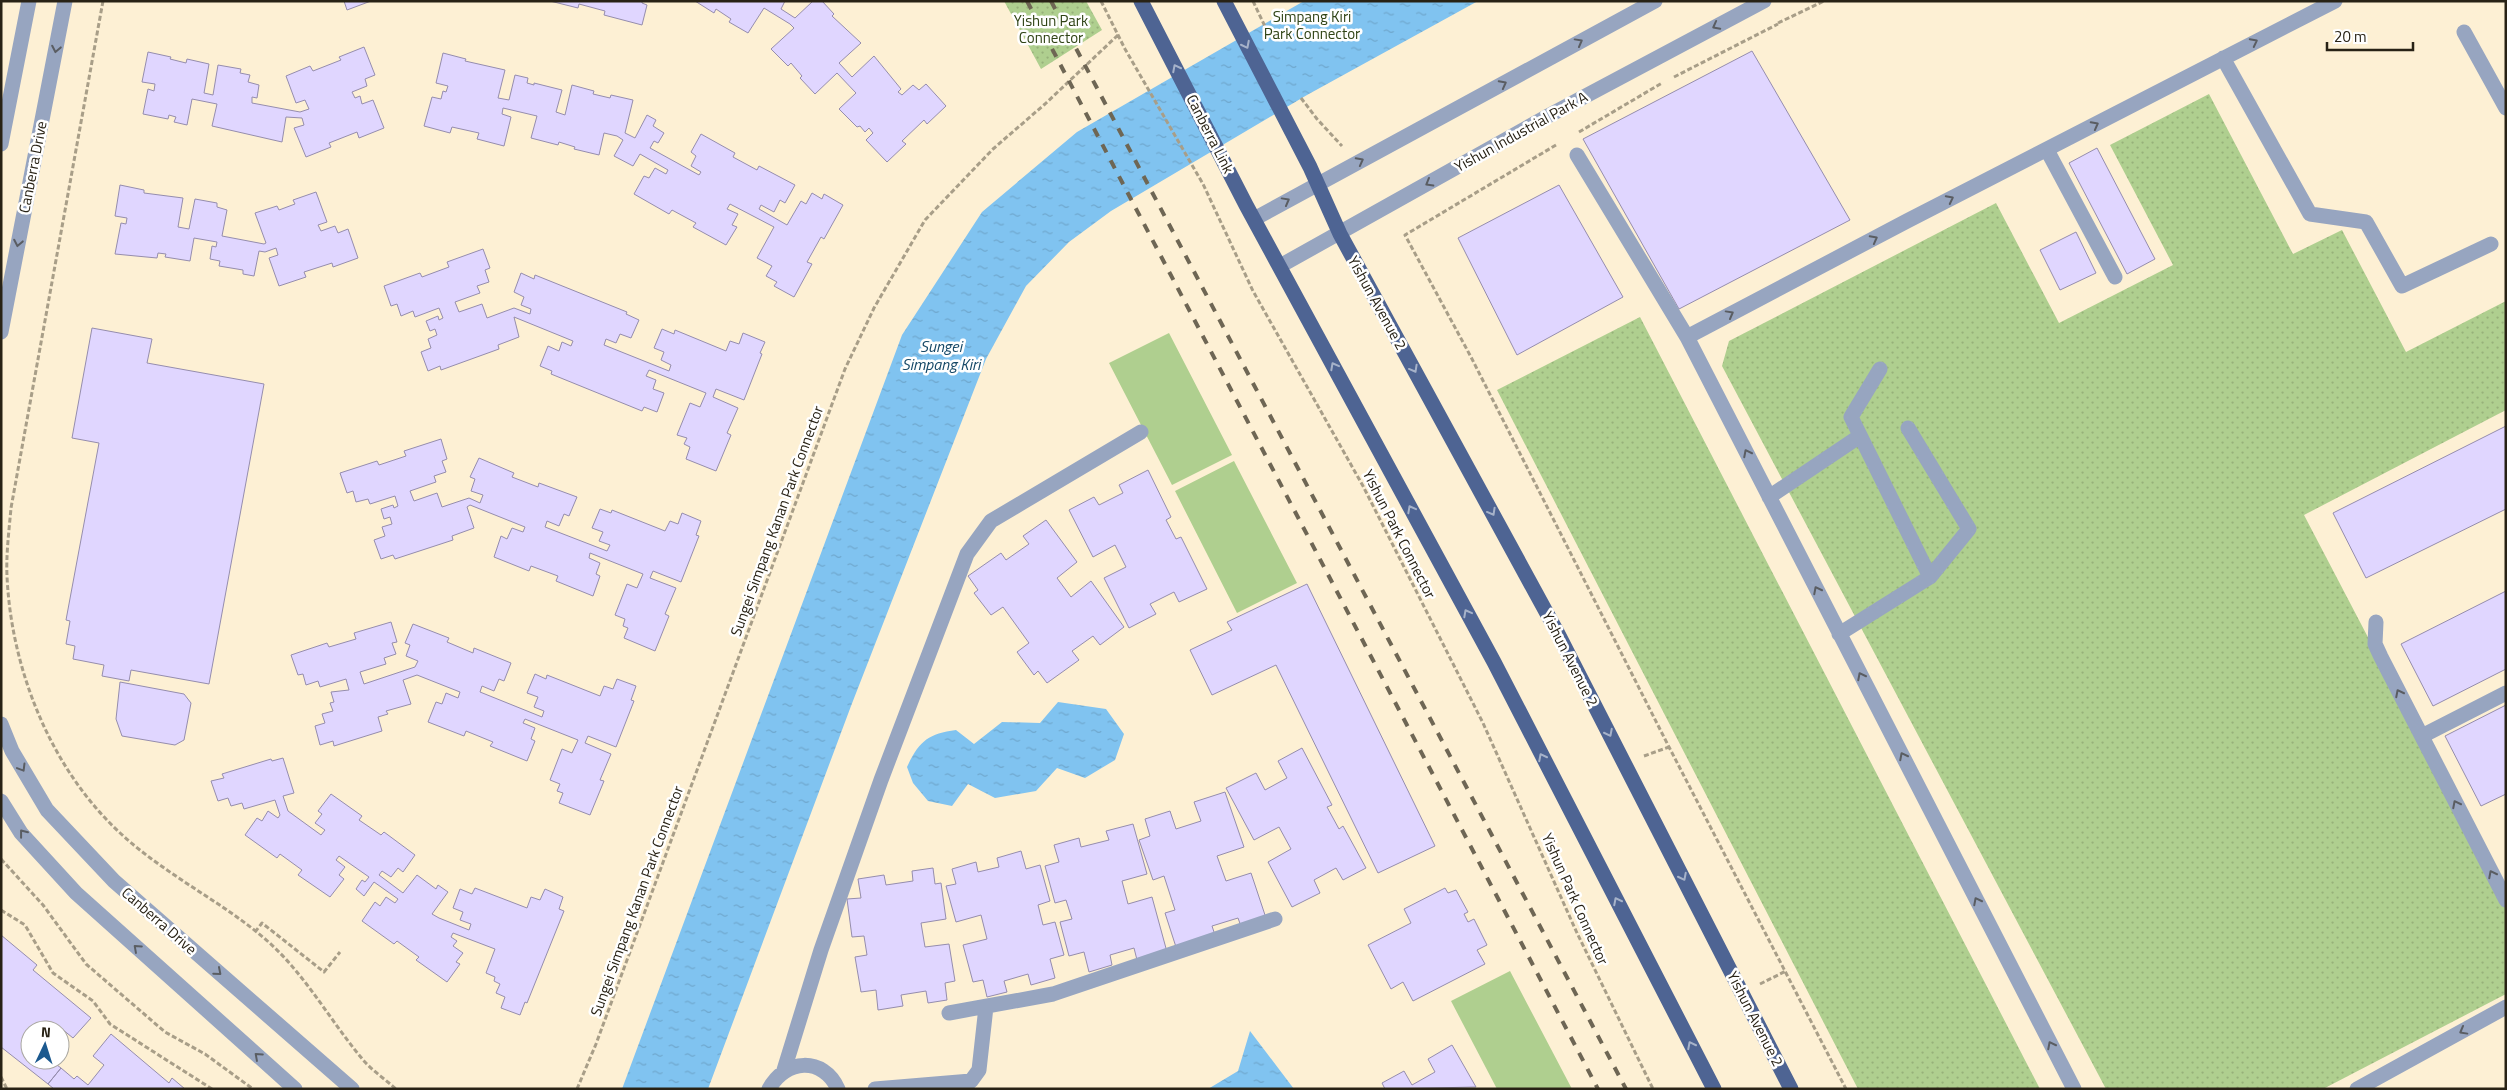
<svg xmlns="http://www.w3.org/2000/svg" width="2507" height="1090" viewBox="0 0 2507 1090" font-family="'Titillium Web',sans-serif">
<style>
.green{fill:url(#green-dots)}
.pitch{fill:#afcf8f}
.water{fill:url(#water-ripples)}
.building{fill:#e0d6ff;stroke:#958dad}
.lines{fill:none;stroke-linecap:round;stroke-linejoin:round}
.path{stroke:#a89e88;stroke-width:3;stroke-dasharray:5 2.5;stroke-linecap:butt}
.minor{stroke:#97a5c0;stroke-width:15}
.major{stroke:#4e6493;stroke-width:15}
.rail{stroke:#6e6654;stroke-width:4;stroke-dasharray:9 9;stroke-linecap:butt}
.oneway{stroke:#5a5d62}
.oneway2{stroke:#a6b2c9}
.labels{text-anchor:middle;stroke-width:5;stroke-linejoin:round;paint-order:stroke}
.park-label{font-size:15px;fill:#2f4315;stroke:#fff}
.street-label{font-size:15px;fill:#282215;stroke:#fff}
.water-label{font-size:16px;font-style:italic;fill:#154867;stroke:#fff}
</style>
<defs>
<pattern id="green-dots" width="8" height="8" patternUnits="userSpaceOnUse" patternTransform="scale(1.25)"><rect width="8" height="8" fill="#afcf8f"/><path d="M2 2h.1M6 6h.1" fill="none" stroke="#97b17a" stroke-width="1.8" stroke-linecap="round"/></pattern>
<pattern id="water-ripples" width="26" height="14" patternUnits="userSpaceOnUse" patternTransform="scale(1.25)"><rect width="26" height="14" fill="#80c3f0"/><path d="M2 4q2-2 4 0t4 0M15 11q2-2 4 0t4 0" fill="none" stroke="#6fa7cd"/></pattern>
</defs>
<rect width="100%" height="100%" fill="#fdf0d4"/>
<path class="green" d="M1004 1H1086L1102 30 1041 69Z
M2209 94 2293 254 2342 230 2406 352 2506 301V410L2304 515 2506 901V994L2323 1089H2106L1722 366 1729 341 1996 203 2059 323 2173 265 2110 145Z
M1640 317 2040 1089H1858L1497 390Z"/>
<path class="pitch" d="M1169 333 1232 455 1172 485 1109 363Z
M1234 461 1297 583 1237 613 1175 491Z
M1510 971 1572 1089H1497L1451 1001Z"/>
<path class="water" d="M1304 1H1478L1307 95 1111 211 1069 242 1026 286 986 359 851 706 708 1089H622L902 335 982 212 1077 132Z
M1058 702 1106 709 1124 734 1115 760 1085 778 1057 768 1036 791 995 798 968 784 952 806 928 801 913 783 907 767C919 741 928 734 956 730L974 744 1002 722 1040 723Z
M1250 1031 1294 1089H1208L1238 1071Z"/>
<path class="building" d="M344 1H371L347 10Z
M550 1H642V3L647 5 642 25 604 15 605 11 579 4 578 8Z
M695 1H785L781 9 795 18 813 1H822L834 14 832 16 861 43 839 63 852 77 874 56 901 89 898 92 902 95 913 85 919 90 926 84 946 106 927 124 924 120 902 141 906 144 887 162 866 140 873 133 869 128 865 132 860 126 857 127 839 109 856 93 837 73 815 94 800 78 802 76 791 63 788 66 771 49 794 28 790 24 764 8 748 33 729 22 731 19 716 9 714 13Z
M364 47 375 75 365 79 367 86 352 92 355 98 360 96 362 104 373 100 384 128 359 138 357 132 329 143 331 147 306 157 294 128 304 125 302 118 286 117 282 142 212 126 217 104 192 99 187 125 174 122 176 117 169 115 168 119 143 114 148 89 154 91 155 84 142 82 148 52 171 57 170 59 186 63 187 59 209 64 204 93 213 95 218 65 241 69 240 73 250 75 248 82 259 85 257 98 252 97V103L300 112 309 109 305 100 296 103 286 76 310 66 313 71 341 60 339 57Z
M1752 51 1850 220 1679 309 1583 139Z
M443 53 466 59 465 61 505 70 498 98 509 100 515 75 528 78 527 83 534 85V83L562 90 556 112 565 115 572 85 594 91 593 94 610 98 611 95 633 100 625 133 635 138 647 115 656 120 653 126 664 133 658 143 654 141 650 148 699 175 701 172 691 166 696 156 691 152 701 134 735 153 733 157 757 170 759 166 795 185 785 203 780 200 774 212 761 205 759 209 787 225 801 201 806 204 812 193 822 199 824 194 843 205 824 239 821 237 807 262 812 264 794 297 774 286 777 282 766 276 772 266 757 258 774 227 730 204 727 209 738 214 732 225 737 227 726 245 693 227 696 223 672 210 669 214 634 194 644 176 649 178 655 168 666 174 668 170 640 154 633 166 614 156 623 140 617 136 604 133 599 155 574 149 575 147 559 142 558 145 531 138 537 116 503 108 502 114 511 117 504 146 477 139 479 133 452 127 450 133 424 126 432 97 441 99 443 91 446 92 448 86 436 83Z
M2097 148 2155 259 2127 274 2069 163Z
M120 185 144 190V193L183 198 178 227 189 229 195 199 217 203V207L227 210 222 236 264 244 266 243 255 213 277 206 279 210 295 204 293 200 316 192 327 222 318 225 321 231 335 226 338 233 348 229 358 258 333 267 332 263 304 272 306 277 279 286 269 258 278 255 276 248 265 252 259 251 254 276 243 274V270L219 266 220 261 210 259 212 246 216 247 217 242 194 238 190 261 165 257 166 254 158 253 157 258 115 254 121 223 126 224 127 218 115 216Z
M1559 185 1623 297 1517 355 1458 238Z
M2076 232 2096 273 2060 290 2040 250Z
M483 249 490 268 485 270 489 282 477 286 480 293 455 302 459 312 482 304 487 318 514 308 530 314 531 309 521 305 524 297 514 292 521 273 534 279 535 275 627 312 626 314 639 320 631 338 620 334 616 343 606 339 604 345 669 371 671 365 661 360 664 352 654 348 662 329 674 334 675 330 726 351 730 341 739 344 743 333 765 342 760 353 762 354 744 400 716 389 713 397 738 408 727 433 731 435 716 471 686 459 690 447 684 444 687 438 677 435 690 403 700 407 706 393 649 370 646 376 656 380 653 389 664 393 657 412 644 407 642 411 551 374 552 371 540 366 548 346 559 351 562 342 571 346 573 341 514 317 519 337 498 345 499 349 441 370 440 366 428 371 421 352 431 348 428 339 437 335 435 329 430 331 426 321 438 316 439 320 443 318 439 308 415 317 413 311 401 316 397 304 391 306 384 286 420 273 422 277 449 267 447 262Z
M92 328 152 339 147 363 264 384 209 684 131 670 129 681 102 676 104 665 73 659 75 646 66 644 70 621 66 620 99 443 72 438Z
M2506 426V509L2366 578 2333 513Z
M441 439 447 459 442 461 446 472 434 476 436 482 410 491 414 501 437 493 442 507 469 498 480 503 483 495 471 491 475 479 470 477 479 458 514 473 512 477 538 487 539 483 577 497 569 516 564 514 559 526 547 521 545 527 607 551 610 545 599 541 603 532 592 528 600 509 611 513 612 510 665 531 670 521 678 524 682 513 701 521 696 535 699 536 681 582 653 571 650 578 676 588 665 614 669 616 655 651 624 638 628 628 623 626 625 619 615 615 627 584 637 588 643 574 590 553 589 558 600 563 596 574 600 576 593 596 556 581 558 576 531 566 529 571 494 557 501 536 507 539 512 528 523 532 525 527 470 505 467 507 474 528 452 536 453 540 395 559 393 555 381 559 374 540 385 536 382 527 392 524 390 517 384 519 381 509 393 505 394 508 398 506 395 496 370 504 368 499 356 502 353 491 347 493 340 473 377 461 379 465 406 456 404 451Z
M1148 470 1171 517 1166 520 1176 539 1181 537 1207 589 1179 602 1174 592 1150 604 1156 614 1129 628 1104 578 1126 567 1115 545 1093 557 1069 510 1094 497 1099 505 1123 493 1119 485Z
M1046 520 1077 562 1057 578 1071 597 1091 581 1124 627 1100 645 1093 636 1072 651 1079 660 1047 683 1038 671 1034 675 1017 652 1029 643 1003 607 991 615 974 593 978 590 968 576 1001 553 1006 560 1029 544 1023 536Z
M1307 584 1435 846 1378 873 1276 665 1212 695 1190 650 1232 630 1227 622Z
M2506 591V669L2433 706 2401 644Z
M391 622 397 642 392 643 396 654 384 658 386 664 360 672 364 684 415 667 418 661 406 656 410 645 405 643 413 624 449 638 447 642 473 653 474 648 511 663 504 681 499 679 494 691 482 686 480 692 542 717 544 711 534 707 538 697 527 693 535 674 546 679 547 675 600 696 604 686 613 689 617 679 636 686 631 700 634 701 616 747 588 736 585 743 611 754 600 780 604 781 590 815 559 803 563 793 557 791 560 784 550 780 562 749 572 753 578 740 525 719 523 723 535 728 531 739 535 741 527 761 490 746 493 742 466 731 464 736 428 722 436 702 442 704 446 693 458 698 460 692 417 675 403 680 411 704 386 711 388 714 378 717 382 731 334 746 333 741 320 745 315 726 325 723 322 714 333 711 330 703 334 702 331 692 349 690 346 679 320 687 318 681 306 685 303 674 298 675 291 655 327 643 329 647 356 639 354 633Z
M120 682 184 694 191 703 184 740 175 745 122 736 116 719Z
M2506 705V794L2481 806 2445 736Z
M1302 748 1332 805 1327 807 1339 829 1343 826 1366 868 1343 880 1336 868 1314 880 1320 893 1292 907 1268 862 1291 849 1279 827 1254 840 1226 788 1256 773 1265 790 1287 778 1278 761Z
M283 758 294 793 283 796 288 811 321 835 325 830 315 823 322 814 318 811 331 794 362 816 359 820 381 835 384 832 415 855 403 872 398 868 391 877 382 871 379 875 403 893 417 875 436 889 438 885 448 892 432 914 439 918 469 930 471 924 460 920 463 912 453 908 460 889 472 894 475 888 527 908 531 897 540 900 545 889 563 897 559 909 564 911 527 1003 525 1002 520 1015 501 1008 505 997 496 993 500 984 494 981 495 977 486 973 495 949 453 933 451 937 457 941 453 946 463 953 456 962 460 964 447 982 416 960 419 957 397 941 394 944 362 921 375 902 380 906 386 897 395 903 398 899 374 882 364 896 356 889 362 880 365 882 369 877 339 856 336 860 345 867 339 875 344 879 330 897 298 875 302 870 280 854 277 858 245 835 257 818 262 821 268 811 278 818 280 815 275 800 244 809 242 803 231 806 228 798 218 801 211 781 224 778 222 774 271 759 272 761Z
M1225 792 1244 847 1217 856 1226 881 1251 873 1267 921 1242 929 1238 918 1212 926 1216 938 1176 947 1165 913 1175 910 1164 876 1153 880 1139 840 1150 836 1145 819 1170 811 1176 829 1201 821 1194 802Z
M1133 824 1147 874 1122 881 1128 904 1152 897 1167 952 1137 960 1134 948 1110 955 1112 965 1089 972 1084 952 1069 956 1060 922 1072 919 1066 900 1055 903 1045 866 1059 862 1054 845 1079 838 1081 847 1109 840 1106 831Z
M1021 851 1026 869 1040 865 1050 901 1038 905 1043 925 1055 922 1064 955 1050 959 1055 978 1031 985 1028 974 1004 981 1007 992 987 997 983 980 973 982 963 945 987 939 981 915 956 922 946 886 956 884 952 869 976 862 978 872 999 867 997 858Z
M933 868 935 884 941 883 946 919 921 923 925 947 949 944 955 981 945 983 947 1000 928 1003 926 991 901 995 903 1006 878 1010 876 990 861 992 855 957 867 955 864 936 852 937 847 899 861 898 858 879 884 875 886 885 913 881 912 871Z
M1445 888 1448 893 1456 890 1468 912 1464 914 1468 922 1474 919 1487 945 1477 950 1485 964 1413 1001 1403 982 1391 989 1368 945 1411 923 1404 909Z
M1 935 37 965 33 970 91 1018 73 1038 62 1029 60 1032 30 1030V1060H54L53 1062 61 1068 48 1084 1 1047Z
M111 1034 169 1083 172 1078 185 1089H54L48 1084 61 1068 74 1079 77 1076 88 1085 104 1065 93 1056Z
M1452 1045 1476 1087 1385 1089 1382 1083 1404 1071 1412 1085 1435 1072 1428 1059Z"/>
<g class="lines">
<path class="path" d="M103 1 11 508C9 531 6 554 7 576 11 668 50 767 118 831 162 873 218 899 264 938 305 973 330 1021 364 1061 373 1071 386 1080 396 1089
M1101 1 1125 49 1203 184 1253 291 1363 486 1483 723 1577 933 1653 1089
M1253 1 1269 35
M1778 23 1824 1
M1674 77 1778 24
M1301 98 1317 119 1342 146
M1579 132 1662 83
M1556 145 1405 235 1471 357 1669 747 1846 1089
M1644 756 1669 747
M1 859 43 905 86 964 165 1032 205 1054 253 1089
M1 910 25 925 53 973 93 1001 110 1024 212 1089
M255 932 262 923 324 972 340 952
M1760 984 1786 971
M1 1077 7 1089
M577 1089 596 1044 845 369 874 308 925 220 993 149 1045 104 1118 35"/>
<path class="minor" d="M2464 32 2506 108
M2223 58 2310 214 2366 222 2402 286 2491 244
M1 144 29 1
M2047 150 2115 277
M1577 155 1687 337 2074 1089
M1254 219 1655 1
M1280 266 1548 116 1764 1
M1 332 65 1
M1687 337 1907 221 2335 1
M1880 369 1851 417 1930 577
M1769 497 1860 436
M2376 622 2375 644 2381 657 2506 900
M1839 634 1930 577 1969 529 1908 428
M1 724 12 751 47 810 114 881 352 1089
M2422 736 2506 693
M1 801 21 833 76 893 295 1089
M949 1013 1053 994 1275 919
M784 1070 821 950 881 780 967 554 991 521 1141 432
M769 1089C785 1059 823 1056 838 1089
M875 1089 971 1081 979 1070 986 1007
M2357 1089 2506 1007"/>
<path class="major" d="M1141 1 1246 205 1494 662 1714 1089
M1224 1 1310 167 1340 234 1556 630 1791 1089"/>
<path class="rail" d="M1027 1 1598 1089
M1051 1 1626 1089"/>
</g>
<defs><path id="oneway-chevron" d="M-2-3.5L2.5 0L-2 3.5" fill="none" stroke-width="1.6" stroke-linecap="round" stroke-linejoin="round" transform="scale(1.25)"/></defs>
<g class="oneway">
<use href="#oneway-chevron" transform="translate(1716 26) rotate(152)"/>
<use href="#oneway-chevron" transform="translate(1579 42) rotate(-29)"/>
<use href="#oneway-chevron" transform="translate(2254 42) rotate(-27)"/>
<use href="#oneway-chevron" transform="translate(56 49) rotate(101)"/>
<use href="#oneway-chevron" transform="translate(1503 84) rotate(-28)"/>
<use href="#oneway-chevron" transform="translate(2095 125) rotate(-28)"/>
<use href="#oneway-chevron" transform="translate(1360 161) rotate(-28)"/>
<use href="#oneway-chevron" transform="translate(1429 183) rotate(150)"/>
<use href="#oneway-chevron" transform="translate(1950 199) rotate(-27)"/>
<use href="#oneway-chevron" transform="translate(1286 201) rotate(-29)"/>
<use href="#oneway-chevron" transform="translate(1874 239) rotate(-28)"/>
<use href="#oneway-chevron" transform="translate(18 243) rotate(101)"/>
<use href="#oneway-chevron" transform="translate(1730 314) rotate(-29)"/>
<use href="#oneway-chevron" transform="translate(1747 453) rotate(-117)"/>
<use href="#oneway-chevron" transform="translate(1817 590) rotate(-117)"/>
<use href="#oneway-chevron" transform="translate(1861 676) rotate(-117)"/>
<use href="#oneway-chevron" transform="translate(2399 693) rotate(-117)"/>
<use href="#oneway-chevron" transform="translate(1903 756) rotate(-117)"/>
<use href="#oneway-chevron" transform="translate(22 768) rotate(59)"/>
<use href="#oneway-chevron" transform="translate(2456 804) rotate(-117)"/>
<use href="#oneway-chevron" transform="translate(23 833) rotate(-128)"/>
<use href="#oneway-chevron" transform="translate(2492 874) rotate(-117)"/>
<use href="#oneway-chevron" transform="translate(1977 901) rotate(-117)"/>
<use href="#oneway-chevron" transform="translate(137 948) rotate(-138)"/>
<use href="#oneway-chevron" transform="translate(218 972) rotate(41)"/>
<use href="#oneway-chevron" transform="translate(2463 1031) rotate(151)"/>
<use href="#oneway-chevron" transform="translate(2051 1045) rotate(-117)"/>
<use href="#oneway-chevron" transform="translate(258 1056) rotate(-138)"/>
</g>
<g class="oneway2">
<use href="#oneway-chevron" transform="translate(1246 45) rotate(63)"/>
<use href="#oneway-chevron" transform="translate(1176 68) rotate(-117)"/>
<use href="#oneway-chevron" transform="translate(1334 366) rotate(-118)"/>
<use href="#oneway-chevron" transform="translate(1414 369) rotate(61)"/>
<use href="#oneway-chevron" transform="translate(1411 509) rotate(-118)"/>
<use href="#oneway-chevron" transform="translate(1492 512) rotate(61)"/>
<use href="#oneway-chevron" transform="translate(1467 613) rotate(-118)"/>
<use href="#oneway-chevron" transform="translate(1609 733) rotate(63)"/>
<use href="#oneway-chevron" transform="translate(1542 757) rotate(-117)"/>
<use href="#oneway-chevron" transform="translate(1683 877) rotate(63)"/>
<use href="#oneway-chevron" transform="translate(1617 901) rotate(-117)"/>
<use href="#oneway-chevron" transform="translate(1691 1045) rotate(-117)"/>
</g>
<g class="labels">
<g class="park-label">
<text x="1312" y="22">Simpang Kiri<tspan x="1312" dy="17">Park Connector</tspan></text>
<text x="1051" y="26">Yishun Park<tspan x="1051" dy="17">Connector</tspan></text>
</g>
<g class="street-label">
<text transform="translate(1521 132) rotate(-29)" y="5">Yishun Industrial Park A</text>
<text transform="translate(1210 134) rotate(63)" y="5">Canberra Link</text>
<text transform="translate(33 167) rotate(-79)" y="5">Canberra Drive</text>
<text transform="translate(1377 303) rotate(61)" y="5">Yishun Avenue 2</text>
<text transform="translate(777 521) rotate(-70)" y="5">Sungei Simpang Kanan Park Connector</text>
<text transform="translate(1399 534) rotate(63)" y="5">Yishun Park Connector</text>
<text transform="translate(1570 659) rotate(63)" y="5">Yishun Avenue 2</text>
<text transform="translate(1575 899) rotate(66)" y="5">Yishun Park Connector</text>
<text transform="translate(637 901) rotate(-70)" y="5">Sungei Simpang Kanan Park Connector</text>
<text transform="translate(159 921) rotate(41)" y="5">Canberra Drive</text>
<text transform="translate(1755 1019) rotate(63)" y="5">Yishun Avenue 2</text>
</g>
<g class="water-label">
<text x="941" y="352">Sungei<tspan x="941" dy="18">Simpang Kiri</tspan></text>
</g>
</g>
<rect width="2507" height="1090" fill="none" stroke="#282215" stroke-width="5"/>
<g transform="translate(45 1045) rotate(4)"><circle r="24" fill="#ffffff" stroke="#a9a7a1"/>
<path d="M0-4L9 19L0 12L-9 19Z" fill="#1b598f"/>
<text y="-8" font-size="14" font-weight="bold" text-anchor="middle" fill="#282215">N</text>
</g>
<path d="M2327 42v8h86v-8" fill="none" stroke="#282215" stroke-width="2.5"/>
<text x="2334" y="42" font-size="15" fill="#282215" stroke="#ffffff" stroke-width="4" paint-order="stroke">20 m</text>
</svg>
